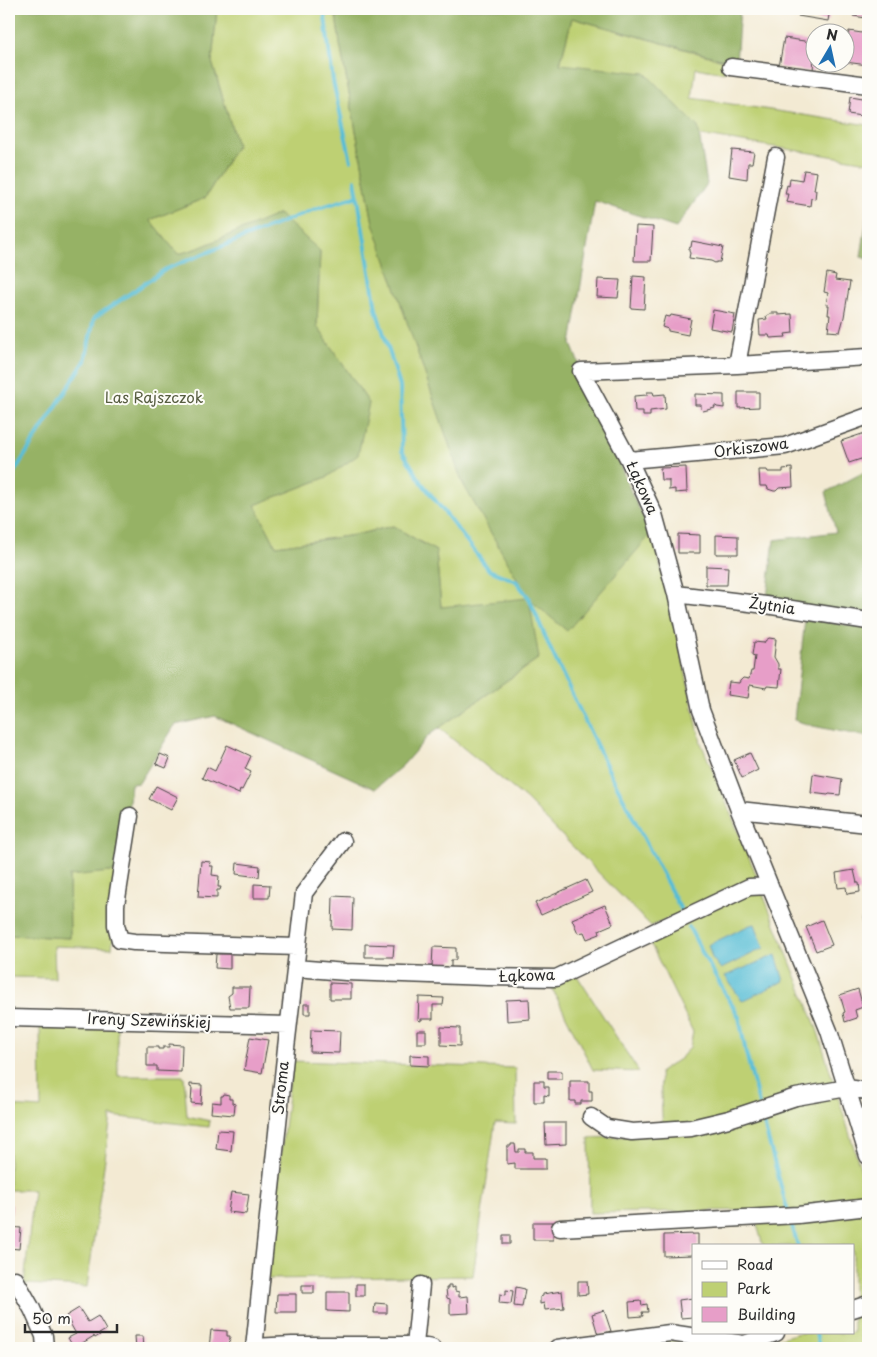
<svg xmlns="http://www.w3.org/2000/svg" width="877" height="1357" viewBox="0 0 877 1357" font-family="'Playpen Sans',sans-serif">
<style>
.green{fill:#bed073;stroke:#747e4f}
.forest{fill:#96b265;stroke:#606e48}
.water{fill:#57bdd5;stroke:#417480}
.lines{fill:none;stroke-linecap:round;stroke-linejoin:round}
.stream{stroke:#57bdd5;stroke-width:4}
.building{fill:#e79ec8}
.minor-casing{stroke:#494844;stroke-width:19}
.minor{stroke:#fff;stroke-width:16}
.labels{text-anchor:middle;stroke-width:4;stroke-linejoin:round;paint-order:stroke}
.park-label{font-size:15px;fill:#575d41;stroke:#fdfcf7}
.street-label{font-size:15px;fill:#2b2b2b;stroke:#fdfcf7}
</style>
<rect width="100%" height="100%" fill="#fdfcf7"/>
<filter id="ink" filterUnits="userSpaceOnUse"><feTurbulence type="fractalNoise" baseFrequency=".02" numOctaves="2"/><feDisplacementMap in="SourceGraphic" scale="10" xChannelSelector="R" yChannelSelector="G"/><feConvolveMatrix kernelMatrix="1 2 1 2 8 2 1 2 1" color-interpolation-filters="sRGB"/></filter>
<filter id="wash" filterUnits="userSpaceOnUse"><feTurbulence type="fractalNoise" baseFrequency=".0096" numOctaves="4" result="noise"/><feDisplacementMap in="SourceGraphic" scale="20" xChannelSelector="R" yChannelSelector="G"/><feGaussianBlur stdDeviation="1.12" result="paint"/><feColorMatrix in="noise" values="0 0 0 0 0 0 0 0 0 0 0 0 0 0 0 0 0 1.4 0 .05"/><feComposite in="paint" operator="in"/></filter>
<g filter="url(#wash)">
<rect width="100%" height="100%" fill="#f3ead3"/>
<path class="green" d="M217 9H335L340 44 373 223 652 533 675 625 701 743 758 879 651 926 526 799 439 728 539 658 441 607 436 551 393 526 355 535 276 546 254 505 327 477 369 404 317 326 320 251 196 249 177 255 150 220 205 198 237 145 212 62Z
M572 18 723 60 725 73 696 68 692 98 868 125V162L699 135 698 127 560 65Z
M121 871 112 948 54 946 55 978 9 977V935L70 938 69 875Z
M754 887 762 892 816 1026 868 1193V1300L853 1305V1246H763L753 1210 590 1213 589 1138 663 1135 660 1072 681 1058 690 1047 693 1032 648 938Z
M576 974 639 1072 593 1070 549 982Z
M40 1025 117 1027 118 1076H184L187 1116 210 1121 209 1127 111 1116 87 1287 24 1284 34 1190H9V1106L41 1108Z
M292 1061 515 1068 516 1124 495 1123 473 1276 266 1279Z
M868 1311V1348H750L798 1333H853V1316Z
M665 1340 728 1348H597Z"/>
<path class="forest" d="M9 9H217L212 62 237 145 205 198 150 220 178 254 196 249 279 214 320 251 317 326 369 403 358 455 327 477 255 505 276 546 355 535 393 526 436 551 441 607 528 598 462 482 373 223 340 44 335 9H740L736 63 572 18 560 64 645 73 698 127 707 184 676 228 595 201 571 344 633 497 652 533 567 631 529 599 539 658 429 735 403 765 375 789 215 716 175 725 139 783 131 784 121 871 69 876 70 938 9 935Z
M868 210V259L861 257Z
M868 470V613L766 605 774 540 836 532 826 492Z
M805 619 868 628V737L813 726 794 720Z
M860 920 868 921V945Z"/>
<path class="water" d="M755 924 764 948 721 969 712 958 708 945 750 925Z
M776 955 784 981 742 1001 725 976Z"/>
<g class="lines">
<path class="stream" d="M324 9 333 81 351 161
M355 180 376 309 400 386 402 451 422 483 489 570 516 581 529 598 550 648 607 767 681 910
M9 480 85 361 94 318 166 269 315 209 358 196
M689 927 704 956 739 1017 746 1053 759 1104
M761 1113 788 1212
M790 1219 798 1246
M816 1333 819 1348"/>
</g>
<g id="blocks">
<path class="building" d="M800 9H830L828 21 798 16Z
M854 9H868V14L867 13 866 18 853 16Z
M849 31 868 34 865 50 868 51V65L845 62Z
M784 38 811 42 809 52 814 53 813 72 779 67Z
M850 97 868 100V117L848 114Z
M732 150 754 152 752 163H748L747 179 729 176Z
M804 170 817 172 814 190H816L815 199 811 198 810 206 786 202 788 194H785L787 185 789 186 790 178 802 180Z
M636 226 653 227 651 261H634Z
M692 241 723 247 720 262H717L715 263 711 261 689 258 690 253 689 251V248L691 247Z
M827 273 836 275 835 280 850 282 844 317 840 332 828 331 830 315H828L829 305H826L828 293 824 292Z
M633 276 646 277 644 309 631 308Z
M598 279 620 280 618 298 597 297Z
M713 310 735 314 732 332 710 328Z
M771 313H778V315L792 314 793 333 785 334 786 337 770 338 769 335H760L759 320 767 319 766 316Z
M671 315 691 319 688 335 668 331V329L662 327 665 316 670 317Z
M647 392H653L654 395 665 394 666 409 650 411V416H643V411H635L634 396 647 395Z
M738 392H759V407L738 408Z
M695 394 724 395V408L717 407 716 406H714L715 408 703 411 701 409V405H695Z
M868 432V458L864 460 861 459 849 463 841 441Z
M686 467 687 492 675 493V489L669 490V480H661L660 468Z
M792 468 793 487 779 488 776 491H774L768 489 767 486H760L759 470H767L768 472H783V469Z
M678 534 700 535V553H678Z
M716 535 738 536V554H716Z
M706 566 728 567 727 585H706Z
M769 638 776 639 774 657 778 664V669H781L779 687 767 686 766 688 750 685 748 698 727 695 729 682 739 683 740 681 743 678 749 679 751 671H753L755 656 752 655 754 642 764 643 765 641Z
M227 745 251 756 245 769 251 772 242 790 240 789 239 794 202 778 207 767 215 771Z
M750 753 758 770 742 778 734 760Z
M160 754 170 758 166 768 156 764Z
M813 774 842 779 840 795 829 794 828 795 811 793Z
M156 786 178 797 171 810 149 799Z
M201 861 211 862 210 866H213L212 875 219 876 218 887H221L220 890H217V898L198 897Z
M237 863 260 866 259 877 236 874Z
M854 870 857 883H859L860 892 847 894 846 887 838 888 836 873Z
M586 880 592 892 541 915 535 903Z
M254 884 270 885 269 898H254Z
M333 896 353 897 352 930 332 929Z
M605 905 613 924 599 930 600 934 587 939 584 932 578 933 572 919Z
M822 920 832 945 816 951 806 927Z
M365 944 394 945 393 957H365Z
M433 947 456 948V960H451V968L432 967Z
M216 954H230V969L215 968Z
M330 983 351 984V999H330Z
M232 987H250L249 1008H230L228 996 232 993Z
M858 989 863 1007 855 1010 857 1018 845 1022 843 1013 845 1012 840 995Z
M419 997 444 998 443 1005H433V1019H421V1021L418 1020Z
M529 999 530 1019 507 1021 506 1000Z
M304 1004H310V1014H304Z
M441 1027 460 1028V1046L441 1045Z
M311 1030 340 1031 339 1053 310 1052Z
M417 1030H426V1043H417Z
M250 1037 268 1040 262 1073 244 1070Z
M169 1044 182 1045 181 1072 157 1071V1066H147V1047H158V1049H163V1047H169Z
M410 1055 429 1056V1066L410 1065Z
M548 1071H562V1079H548Z
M534 1081H544V1087H549V1096L544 1095V1102H534Z
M570 1081H589V1091H592V1101H581V1104H575V1101H570Z
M190 1084 202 1085 201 1104 191 1103 192 1088 190 1087Z
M224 1094 229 1095V1099H232V1103L235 1104 234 1115 211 1113 212 1102 221 1103V1096H223Z
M545 1123H566V1144L546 1145Z
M218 1130 233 1131 231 1151 216 1149Z
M511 1144H515L516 1152H519V1149H525V1152H533V1158H546V1169H515V1163L507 1164V1146H511Z
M231 1192 249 1194 246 1214 228 1212Z
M9 1204H12L11 1215H9Z
M533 1222H553V1240H533Z
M9 1227 21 1228 19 1249 9 1248Z
M698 1234V1246H693V1255L664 1256V1235Z
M503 1235H510V1244H503Z
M578 1281H587L588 1294 578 1295Z
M356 1284H364V1296H356Z
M302 1285H314V1293H302Z
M448 1285H451V1288L455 1287V1291L459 1292V1297L468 1296 469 1313 450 1314V1299L447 1298 446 1288H448Z
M516 1287 525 1289 522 1307 514 1306Z
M506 1290 513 1291 511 1304 499 1303 500 1294 506 1295Z
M562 1291 564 1308 545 1310 544 1303 540 1304V1297L543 1296V1294Z
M327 1292H349V1312L327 1311Z
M277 1294H296V1312H276Z
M693 1298V1317L681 1318 679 1300Z
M641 1301 642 1305 647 1304 648 1312H642L643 1316 630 1317 629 1302Z
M375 1303 387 1304V1313H374Z
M79 1308 88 1322 98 1316 106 1330 99 1334 100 1335 95 1338 94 1336 74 1348 68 1338 76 1334 66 1316Z
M604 1310 611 1331 598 1335 592 1314Z
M211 1330 227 1331V1336H230L229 1348H209Z
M135 1336H143L144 1348H136Z"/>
</g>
</g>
<g filter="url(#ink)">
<use href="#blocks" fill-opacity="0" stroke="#494844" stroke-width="1"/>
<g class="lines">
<g class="minor-casing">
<path id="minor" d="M731 67 868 85
M868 357 737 365 581 371 629 460 654 514 676 594 701 710 739 810 829 1031 868 1156
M737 365 776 157
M629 460 785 446 868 416
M676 594 766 605 868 621
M739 810 868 824
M130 816 116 905V925L120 940 134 942 297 947
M295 968 346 972 488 977 556 978 749 887 770 886
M9 1018 288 1025
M591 1117 607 1128 632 1132 691 1128 729 1119 796 1097 847 1088 868 1091
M560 1228 798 1215 868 1207
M15 1279 32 1309 44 1336 45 1348
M853 1309 868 1304
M415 1345 421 1285
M254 1347 292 1345H415L432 1348
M254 1348 286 1048 304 893 343 841
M557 1348 670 1333 744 1344 776 1333"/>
</g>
<use href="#minor" class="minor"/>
</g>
</g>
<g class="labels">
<g class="park-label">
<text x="154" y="403">Las Rajszczok</text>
</g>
<g class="street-label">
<text transform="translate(751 448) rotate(-7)" y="5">Orkiszowa</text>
<text transform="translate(642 488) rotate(66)" y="5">Łąkowa</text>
<text transform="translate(772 606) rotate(8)" y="5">Żytnia</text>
<text transform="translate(527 976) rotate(-2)" y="5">Łąkowa</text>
<text transform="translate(149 1021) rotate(2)" y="5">Ireny Szewińskiej</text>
<text transform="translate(281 1088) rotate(-84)" y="5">Stroma</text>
</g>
</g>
<rect width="877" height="1357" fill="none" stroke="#fdfcf7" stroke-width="30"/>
<rect x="692" y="1244" width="162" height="90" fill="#fdfcf7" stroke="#a9a8a5"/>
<rect x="702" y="1261" width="25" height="8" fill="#ffffff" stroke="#a9a8a5"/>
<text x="737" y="1270" font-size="15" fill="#2b2b2b">Road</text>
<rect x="702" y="1282" width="25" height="15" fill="#bed073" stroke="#a9a8a5"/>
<text x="737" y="1294" font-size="15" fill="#2b2b2b">Park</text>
<rect x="702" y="1307" width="25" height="15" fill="#e79ec8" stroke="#a9a8a5"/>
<text x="737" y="1320" font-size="15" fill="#2b2b2b">Building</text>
<g transform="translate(830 48) rotate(9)"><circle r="24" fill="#fdfcf7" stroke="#a9a8a5"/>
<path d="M0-4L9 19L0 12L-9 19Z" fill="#1f6fb2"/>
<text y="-8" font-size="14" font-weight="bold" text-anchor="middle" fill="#2b2b2b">N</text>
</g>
<path d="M25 1324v8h92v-8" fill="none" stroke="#2b2b2b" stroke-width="2.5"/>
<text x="32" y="1324" font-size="15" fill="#2b2b2b" stroke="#fdfcf7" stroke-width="4" paint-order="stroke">50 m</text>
</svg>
